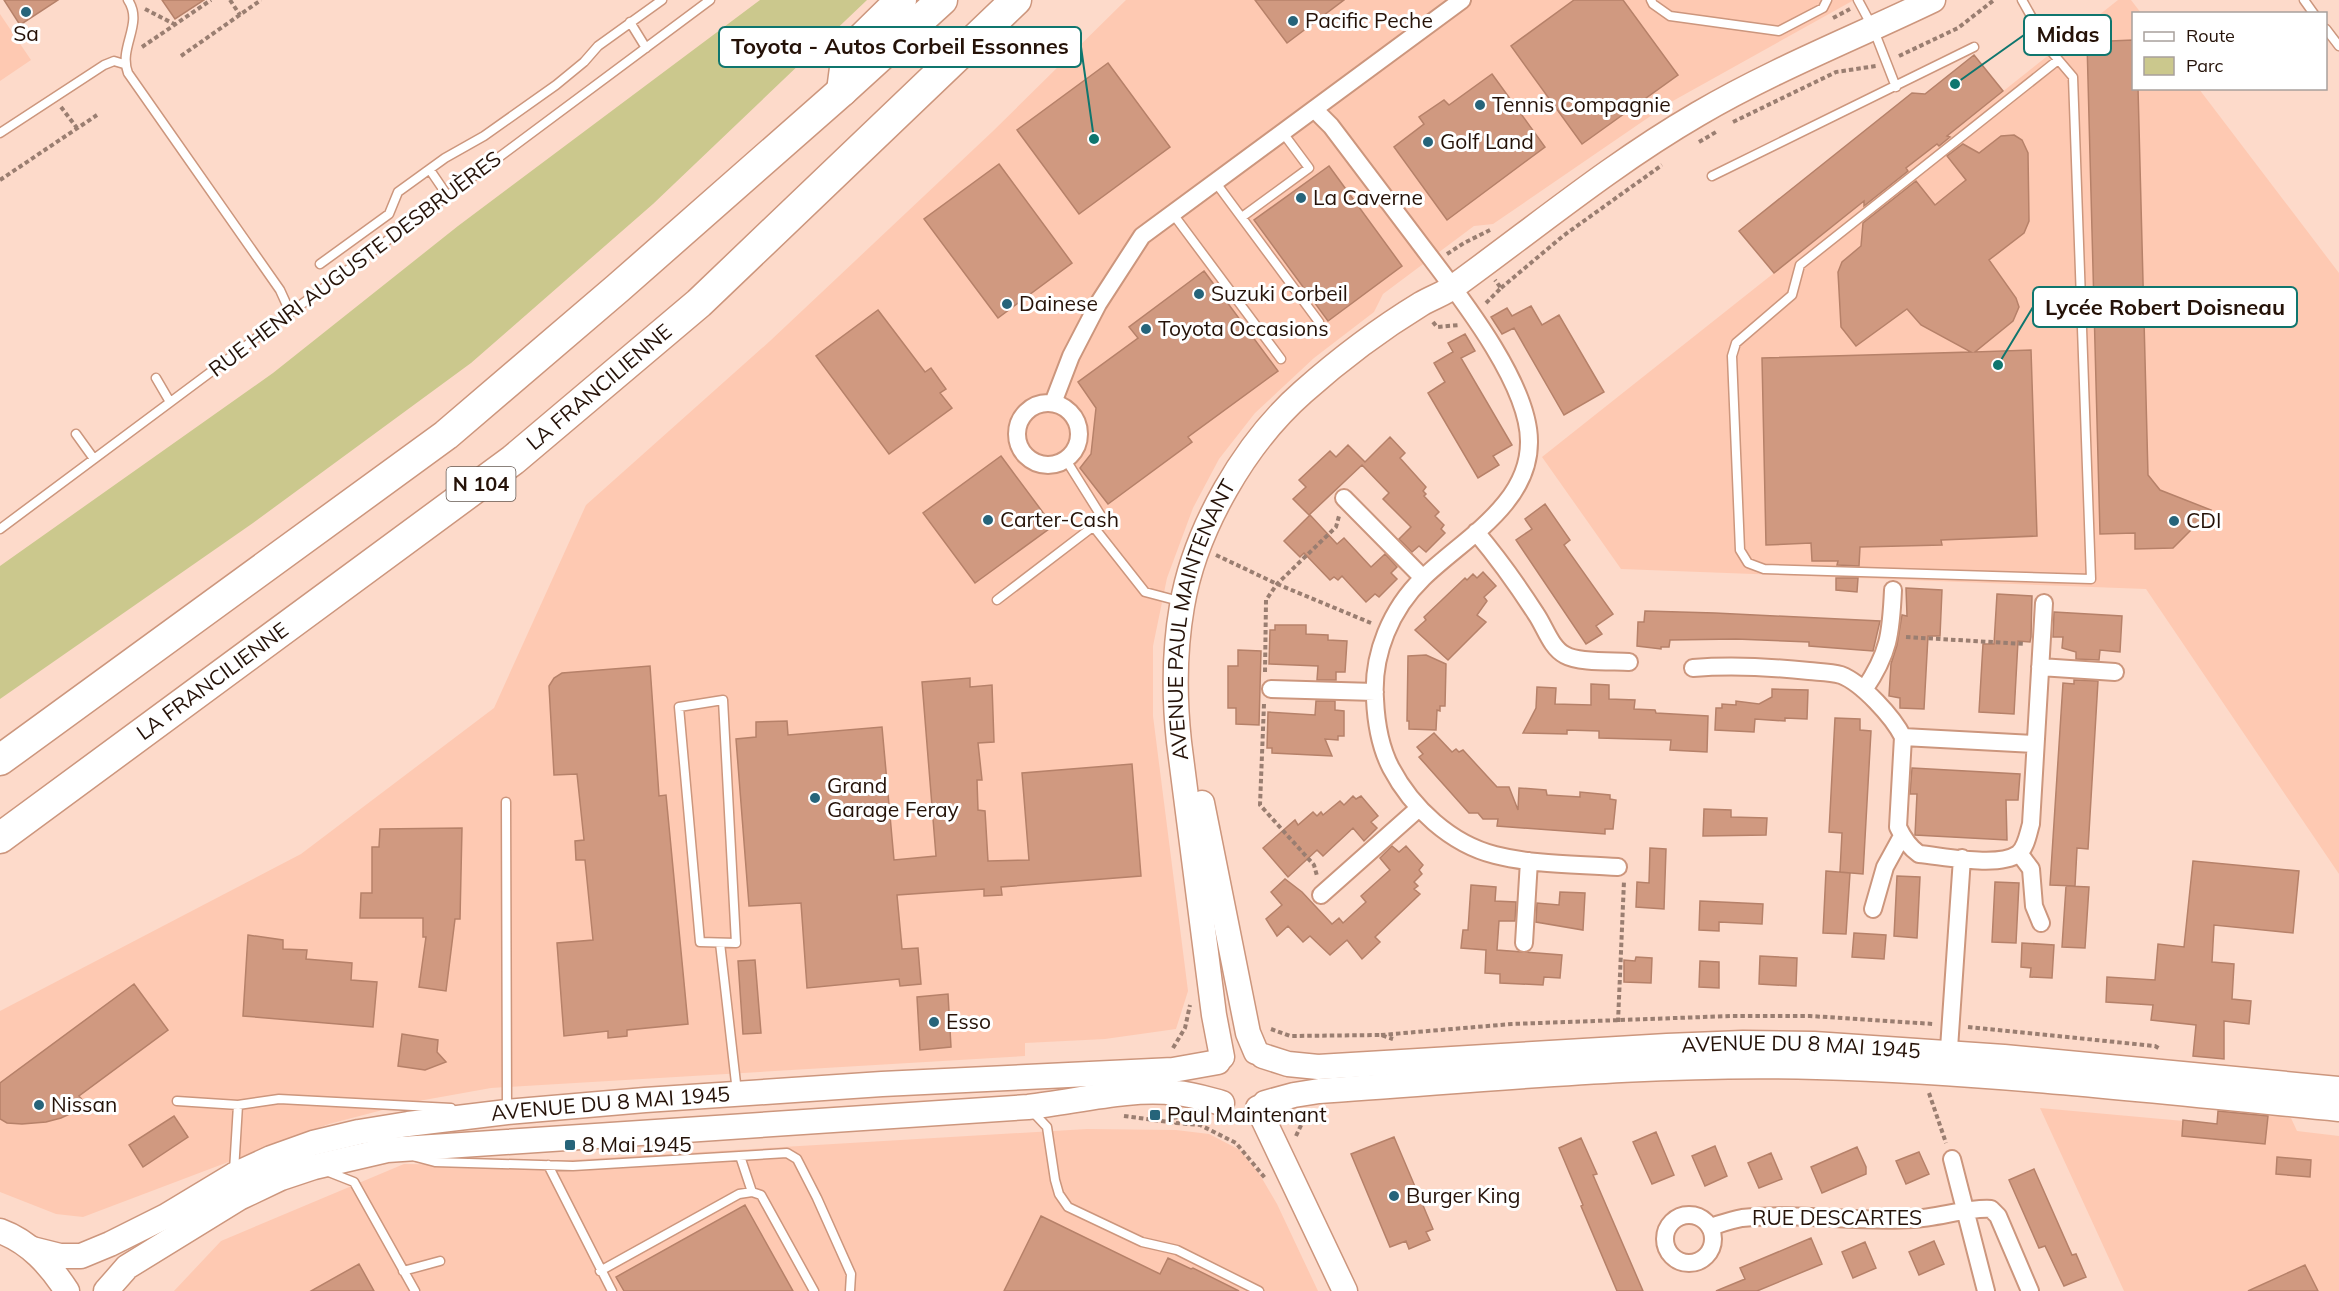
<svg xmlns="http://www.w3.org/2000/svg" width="2339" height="1291" viewBox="0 0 2339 1291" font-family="Mulish,sans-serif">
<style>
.built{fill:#fec9b2}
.green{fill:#cbc88d}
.building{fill:#d09980;stroke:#b68169;stroke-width:1.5}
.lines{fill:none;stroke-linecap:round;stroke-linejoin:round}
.lane-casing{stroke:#cc967d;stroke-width:11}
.street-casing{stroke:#cc967d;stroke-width:20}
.secondary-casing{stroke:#cc967d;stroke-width:27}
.highway-casing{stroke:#cc967d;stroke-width:33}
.path{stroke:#9a7e71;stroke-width:4;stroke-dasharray:4.5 3;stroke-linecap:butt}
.lane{stroke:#fff;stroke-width:8}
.street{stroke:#fff;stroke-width:16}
.secondary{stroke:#fff;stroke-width:24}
.highway{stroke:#fff;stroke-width:30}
.poi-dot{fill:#26647a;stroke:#fff;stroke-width:2}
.labels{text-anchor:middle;stroke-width:6;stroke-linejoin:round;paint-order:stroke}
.shield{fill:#fff;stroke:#665952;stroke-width:1.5}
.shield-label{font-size:20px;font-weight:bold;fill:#251208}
.poi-label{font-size:21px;fill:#251208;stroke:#fff;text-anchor:start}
.street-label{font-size:21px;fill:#251208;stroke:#fff}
.leader{fill:none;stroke:#0f766e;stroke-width:2}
.callout-dot{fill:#0f766e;stroke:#fff;stroke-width:2}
.callout{fill:#fff;stroke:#0f766e;stroke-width:2}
.callout-label{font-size:22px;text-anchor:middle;font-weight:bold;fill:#251208}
</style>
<rect width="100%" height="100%" fill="#fddaca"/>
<path class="built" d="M1126 0H1854L1671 102 1493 224 1474 226 1383 294 1374 312 1314 358 1255 413 1219 459 1193 508 1167 578 1153 646V716L1188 991 1176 1029 1105 1039 1025 1043V1056L491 1088 413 1102 329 1124 83 1217 56 1214 0 1192V1011L301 854 494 708 586 505 770 341 992 132Z
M2118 0H2131L2141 13 2134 14V88L2199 89 2339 273V874L2146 589 1621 569 1542 457Z
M0 14 31 60 0 81Z
M2040 1108 2217 1124 2218 1111 2291 1118 2297 1131 2339 1136V1291H2124Z
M1087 1129 1176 1130 1209 1134 1240 1150 1260 1175 1277 1204 1318 1291H174L221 1241 404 1164 483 1165Z"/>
<path class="green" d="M760 0H867L653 204 471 363 253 523 0 699V566L273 373 458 226Z"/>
<path class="building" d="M4 0H58L20 25Z
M162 0H204L175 19Z
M1255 0H1344L1287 43Z
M1574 0H1623L1678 75 1582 144 1511 46Z
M2133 40V88H2138L2148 475 2160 490 2211 510 2173 548 2135 549V533L2100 534 2087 42Z
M1974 55 2003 91 1947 136 1950 137 1939 146 1937 144 1906 168 1908 171 1864 206V201L1774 273 1739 231 1912 93 1925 94Z
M1108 63 1170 147 1079 214 1017 130Z
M1492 74 1545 147 1447 220 1394 147 1424 124 1419 117 1444 100 1449 105Z
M2014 135 2022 140 2028 153 2029 221 2024 233 1989 260 2016 298 2019 307 2013 321 1975 352 2031 350 2037 536 1941 540 1942 545 1860 547 1859 566 1837 565 1838 561H1812L1811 543 1766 545 1762 358 1971 352 1921 325 1907 309 1856 346 1841 327 1838 272 1842 262 1861 246 1863 223 1916 181 1935 205 1966 180 1947 156 1963 144 1979 153 2001 136Z
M999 164 1072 263 998 318 924 219Z
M1329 166 1402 266 1328 321 1254 220Z
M1204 271 1278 371 1188 437 1192 442 1108 504 1080 468 1091 454 1096 408 1078 382 1138 338 1129 327Z
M1531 306 1542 325 1559 315 1604 392 1564 415 1514 328 1502 334 1491 317 1507 308 1512 316Z
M878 310 925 372 931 368 946 389 940 393 952 408 889 454 816 356Z
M1465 334 1475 351 1461 358 1512 445 1493 456 1499 465 1478 478 1428 393 1445 382 1434 363 1453 352 1448 343Z
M1390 437 1405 453 1400 458 1426 487 1423 491 1426 494 1424 496 1439 512 1435 516 1444 525 1441 529 1445 533 1426 552 1419 546 1412 552 1399 539 1411 527 1383 499 1389 493 1362 465 1309 515 1293 499 1306 487 1299 480 1330 451 1336 457 1348 445 1365 462Z
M1001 456 1053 526 975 583 923 513Z
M1545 504 1570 540 1564 545 1613 614 1596 626 1602 634 1586 644 1516 540 1532 529 1525 519Z
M1310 515 1337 544 1344 538 1371 567 1385 554 1397 567 1391 573 1397 579 1379 597 1375 594 1366 602 1342 576 1338 580 1334 577 1330 580 1304 553 1300 557 1284 541Z
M1483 572 1496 586 1484 597 1487 601 1477 615 1486 622 1448 660 1415 630 1426 620 1424 617 1465 578 1467 580 1473 574 1477 578Z
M1836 578H1858L1857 592 1836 590Z
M1906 588 1942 590 1940 636H1928L1924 709 1900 708V698L1889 696 1891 664 1897 645 1902 615 1907 616Z
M1997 594 2032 596 2031 637 2030 642 2018 641 2014 714 1979 712 1983 644H1994Z
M1645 611 1715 613 1880 621 1873 651 1809 646V642L1736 639 1670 640 1669 647H1661V649L1637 646 1638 622H1644Z
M2054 612 2122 616 2120 652 2100 650 2099 660 2076 659V652L2062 648 2063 637H2053Z
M1275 625H1306V634L1328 635V640L1347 641 1345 672H1336V680H1317L1318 666 1269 664 1270 630H1275Z
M1238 650 1261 651 1259 725 1236 724V708H1228V666H1238Z
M1426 655 1446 664 1445 706H1440V711L1437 710 1436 730 1409 729V721H1407L1408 656Z
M650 666 659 796 666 795 688 1024 627 1030V1036L608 1038V1031L564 1036 557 943 593 940 585 860H576L575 841 584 840 577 774 554 775 549 686 554 678 562 673Z
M970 678V687L992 685 994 742 978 743 982 780H977L978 810 985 811 988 861 1029 860 1022 773 1132 764 1141 876 1001 887 1002 895 984 896V889L897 895 902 949 918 948 921 984 900 986 899 979 807 988 801 903 749 906 736 739 756 737V722L787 721 788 735 882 727 894 860 936 856 922 682Z
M2074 680 2098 681 2088 849 2077 848 2075 886 2050 885 2063 683 2074 684Z
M1591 684 1609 685V699L1635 700 1634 709 1655 710 1656 713 1708 716 1707 752 1670 750 1671 740 1599 738V731L1567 730V734L1523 733 1536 708 1537 687 1556 688 1555 704 1591 705Z
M1772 689 1808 690 1807 719 1785 718V721L1755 719 1754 732 1715 730 1716 708H1722V704L1736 705V701L1759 704 1772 697Z
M1316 701H1335V710L1344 711V736H1338V740L1325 739 1332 756 1272 753V748H1267L1268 712 1315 715Z
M1835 718 1860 719V730L1871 731 1863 874 1840 872 1842 833 1829 832Z
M1434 733 1452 752 1456 749 1459 752 1463 750 1497 787H1509L1518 810 1519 788 1546 790 1547 795 1580 797V792L1610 795V799L1616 800 1613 829H1605V834L1497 826 1498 819H1483L1478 813H1469L1419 757 1423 754 1417 747Z
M1912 768 2020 774 2018 800H2006L2007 840 1915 835 1917 794H1910Z
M1353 796 1356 799 1361 796 1378 816 1371 822 1377 828 1364 841 1353 828 1323 856 1317 850 1288 877 1263 848 1295 820 1298 825 1313 812 1317 816 1321 812 1323 815 1340 801 1344 805Z
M1704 809 1731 810V817L1767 818 1766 835 1703 836Z
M462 828 460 919H455L446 991 419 987 426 937H423V918H360L361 893H372V847H379L380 829Z
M1392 846 1399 852 1406 846 1423 865 1419 870 1422 874 1414 882 1418 886 1414 889 1420 894 1375 937 1380 942 1362 959 1347 940 1330 955 1310 936 1303 942 1288 926 1277 936 1266 919 1282 905 1271 892 1285 879 1302 892 1332 924 1339 918 1343 923 1366 902 1361 896 1390 870 1380 858Z
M1650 848 1666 849 1664 909 1636 907 1637 882 1649 883Z
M2193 861 2299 871 2293 933 2214 925 2212 962 2234 964 2232 999 2251 1001 2249 1024 2224 1021V1059L2193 1056 2196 1025 2151 1020 2153 1005 2106 1002 2107 977 2155 980 2158 944 2184 947Z
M1826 871 1850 873 1846 934 1823 933Z
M1897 876 1920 877 1917 938 1894 936Z
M1995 882 2019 883 2016 943 1992 942Z
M1471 885 1496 887 1495 901 1516 902 1515 921H1499L1497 950 1562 955 1560 978 1544 977 1543 985 1500 983V974L1485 973 1486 950 1461 948 1463 930H1468Z
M2066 886 2089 887 2085 948 2062 947Z
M1560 892 1585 893 1583 930 1536 922 1537 903 1559 905Z
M1700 901 1763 904 1762 924 1719 922V931L1699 930Z
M1854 933 1886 935 1884 959 1852 957Z
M248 935 283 940V949L307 950 306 959 352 963 351 980 377 982 373 1027 243 1016Z
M2022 943 2054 945 2052 978 2030 977 2031 968 2021 967Z
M1760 956 1797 958 1796 986 1759 984Z
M1636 957 1652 958 1651 983 1624 982V960L1635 961Z
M755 960 761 1033 743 1034 738 961Z
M1700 961 1719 962V988L1699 987Z
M134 984 168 1030 79 1096 87 1106 61 1118 46 1122 22 1124 7 1123 0 1119V1083Z
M948 994 951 1047 920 1050 917 997Z
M402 1034 438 1040 437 1052 446 1062 425 1070 398 1066Z
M2218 1111 2268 1116 2265 1144 2182 1136 2183 1120 2217 1124Z
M174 1116 188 1137 143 1167 129 1145Z
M1656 1132 1674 1175 1652 1184 1633 1142Z
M1394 1137 1433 1229 1426 1232 1430 1240 1409 1249 1406 1241 1390 1247 1351 1154Z
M1581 1138 1597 1174 1593 1175 1643 1291H1617L1581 1206 1583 1205 1559 1148Z
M1715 1146 1727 1176 1705 1186 1692 1156Z
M1857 1147 1866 1167V1174L1822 1193 1811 1167Z
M1919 1152 1929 1174 1906 1184 1896 1161Z
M1771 1153 1782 1179 1759 1188 1748 1163Z
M2277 1157 2311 1160 2310 1177 2276 1174Z
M2034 1169 2072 1255 2076 1254 2086 1277 2064 1286 2045 1246 2039 1248 2009 1180Z
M745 1205 793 1291H624L616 1277Z
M1041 1216 1160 1274 1168 1258 1191 1269 1193 1268 1239 1291H1004Z
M1811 1238 1822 1264 1757 1291H1716L1745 1279 1740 1268Z
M1934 1241 1944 1264 1919 1275 1909 1252Z
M1865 1242 1876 1268 1853 1278 1842 1252Z
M359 1264 374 1291H311Z
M2305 1265 2318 1291H2248Z"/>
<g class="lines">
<g class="lane-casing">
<path id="lane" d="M128 0C144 24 118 47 128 73L280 290 290 312
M1651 0 1653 4 1670 16 1779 31 1823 8 1827 0
M1858 0 1873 28 1896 87
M2022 0 2050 50 2073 77 2091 579 1764 569 1748 563 1740 550 1732 356 1736 343 1792 295 1800 265 2058 60
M2304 0 2314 14
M630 22 646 48
M2326 29 2339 46
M0 133 104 65 114 61 124 64
M430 170 447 195
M1712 176 1974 47
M1216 183 1319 322
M1173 214 1281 359
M1242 217 1309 168 1283 133
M320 264 389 214 398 192 445 158 484 136 556 85 584 62 598 46 662 0
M156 378 170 402
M76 434 94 459
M1093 526 1145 592 1179 601
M0 529 710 0
M997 600 1103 519 1066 460
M723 700 736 943 700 942 679 707Z
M506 802 507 1110
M720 943 737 1092
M177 1101 238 1105 279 1099 451 1108
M1031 1110 1047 1127 1055 1180 1059 1194 1068 1207 1142 1242 1177 1250 1259 1291
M740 1156 752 1192
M416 1157 435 1162 573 1166 787 1153 797 1159 817 1198 851 1274 850 1291
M548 1165 612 1291
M234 1171 238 1105
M326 1171 354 1182 415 1291
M403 1271 440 1261
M600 1271 739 1194 752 1192 761 1195 814 1291"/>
</g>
<g class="street-casing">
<path id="street" d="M1315 110 1331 126C1360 164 1389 203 1418 241 1454 289 1529 381 1529 441 1530 504 1463 539 1423 578 1391 609 1372 654 1375 699 1376 722 1380 747 1391 768 1412 808 1451 844 1495 855 1534 865 1577 864 1618 867
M1017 434a31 31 0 1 1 62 0a31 31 0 1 1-62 0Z
M1053 403 1071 356 1098 304 1142 236 1462 0
M1344 498 1423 578
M1476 532C1498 558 1518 586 1536 614 1545 627 1551 648 1565 655 1579 663 1612 661 1629 662
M2040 667 2115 672
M1693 668C1731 665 1771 667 1809 671 1819 672 1831 672 1841 675 1862 683 1893 717 1903 737L1898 827C1903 838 1909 847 1919 854 1943 856 1998 868 2018 854 2026 848 2028 834 2031 824L2044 603
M1271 689 1375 692
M1864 690C1889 653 1891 634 1893 590
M1903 737 2035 744
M2019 853 2031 869 2034 906 2041 923
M1321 895 1419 808
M1873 909 1885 867 1902 836
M1524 943 1529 861
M1948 1063 1962 858
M1952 1159 1986 1291
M1665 1239a24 24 0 1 1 48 0a24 24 0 1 1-48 0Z
M1710 1227C1720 1224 1731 1220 1742 1218 1798 1212 1856 1223 1913 1219 1937 1218 1970 1207 1991 1209L1998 1216 2030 1291"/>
</g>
<g class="secondary-casing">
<g id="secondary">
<path d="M1202 803 1248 1033 1256 1052"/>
<path id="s1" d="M1263 1056 1288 1064 1318 1067 1667 1046 1743 1043 1814 1044 2004 1057 2339 1089"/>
<path id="s2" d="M1222 1057 1214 1015 1179 742C1174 696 1174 652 1182 606 1195 529 1245 443 1303 392 1339 360 1380 329 1421 304 1433 297 1446 293 1456 285 1536 227 1612 164 1698 114 1773 70 1854 38 1933 0"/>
<path d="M1265 1103 1294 1095 1319 1091C1485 1080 1651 1062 1817 1067 1991 1072 2165 1092 2339 1109"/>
<path d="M1258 1108 1345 1291"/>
<path d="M0 1231C30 1242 50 1265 67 1291"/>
<path id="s3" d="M32 1249 60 1256H81L110 1244 166 1216 234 1175 271 1158 313 1143 359 1132 408 1124 507 1112 645 1100 882 1084 1173 1070 1218 1062"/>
<path d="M106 1291 127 1267 239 1198 281 1178 314 1167 387 1150 1028 1107C1075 1102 1130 1087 1176 1093 1192 1094 1207 1099 1222 1103"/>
</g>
</g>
<g class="highway-casing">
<g id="highway">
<path d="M842 91 847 53 901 0"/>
<path d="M0 760 446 435 618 288 842 91 942 0"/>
<path id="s4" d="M0 838 513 460 699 303 1016 0"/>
</g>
</g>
<path class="path" d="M230 0 240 15
M145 9 176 25
M1833 18 1850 9
M142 47 211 0
M181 56 261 0
M1899 56 1958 28 1994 0
M61 107 77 128
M1733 122 1836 72 1876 66
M1699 142 1716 132
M0 180 97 115
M1447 254 1464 243 1490 230
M1501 288 1563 236 1662 165
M1486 303 1501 288 1495 280
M1433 322 1437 327 1459 325
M1216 555 1277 584 1371 623
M1906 637 2025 644
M1265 672 1266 600 1277 584 1336 527 1339 516
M1264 704 1260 805 1314 865 1317 876
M1618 1022 1624 881
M1968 1027 2155 1046 2160 1049
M1271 1029 1290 1036 1381 1035 1393 1039
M1381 1035 1512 1024 1731 1016H1810L1934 1024
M1173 1048 1185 1028 1190 1005
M1929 1093 1946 1143
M1175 1115 1176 1123 1200 1125 1236 1143 1265 1178
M1124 1116 1176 1123
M1296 1136 1304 1119 1309 1115"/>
<use href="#lane" class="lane"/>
<use href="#street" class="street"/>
<use href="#secondary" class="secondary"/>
<use href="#highway" class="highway"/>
</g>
<g class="poi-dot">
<circle cx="26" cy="12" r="6"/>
<circle cx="1293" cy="21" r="6"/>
<circle cx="1480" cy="105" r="6"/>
<circle cx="1428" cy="142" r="6"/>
<circle cx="1301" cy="198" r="6"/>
<circle cx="1199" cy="294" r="6"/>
<circle cx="1007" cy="304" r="6"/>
<circle cx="1146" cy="329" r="6"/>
<circle cx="988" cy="520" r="6"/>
<circle cx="2174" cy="521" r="6"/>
<circle cx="815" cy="798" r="6"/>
<circle cx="934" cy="1022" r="6"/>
<circle cx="39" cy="1105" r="6"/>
<rect x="1149" y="1109" width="12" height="12" rx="3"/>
<rect x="564" y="1139" width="12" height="12" rx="3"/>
<circle cx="1394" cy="1196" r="6"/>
</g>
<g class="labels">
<rect class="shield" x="446.5" y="467" width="69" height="34" rx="4.5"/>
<g class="shield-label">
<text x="481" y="491">N 104</text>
</g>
<g class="poi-label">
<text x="1305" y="28">Pacific Peche</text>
<text x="26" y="41" text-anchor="middle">Sa</text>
<text x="1492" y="112">Tennis Compagnie</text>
<text x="1440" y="149">Golf Land</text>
<text x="1313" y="205">La Caverne</text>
<text x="1211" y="301">Suzuki Corbeil</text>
<text x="1019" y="311">Dainese</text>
<text x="1158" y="336">Toyota Occasions</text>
<text x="1000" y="527">Carter-Cash</text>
<text x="2186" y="528">CDI</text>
<text x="827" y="793">Grand<tspan x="827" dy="24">Garage Feray</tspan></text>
<text x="946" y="1029">Esso</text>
<text x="51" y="1112">Nissan</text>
<text x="1167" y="1122">Paul Maintenant</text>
<text x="582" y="1152">8 Mai 1945</text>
<text x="1406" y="1203">Burger King</text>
</g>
<g class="street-label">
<text transform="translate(355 264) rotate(-37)" y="7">RUE HENRI AUGUSTE DESBRUÈRES</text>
<text dy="7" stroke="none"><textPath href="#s4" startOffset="750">LA FRANCILIENNE</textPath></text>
<text dy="7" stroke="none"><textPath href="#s2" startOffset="444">AVENUE PAUL MAINTENANT</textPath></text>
<text dy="7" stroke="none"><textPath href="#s4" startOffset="264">LA FRANCILIENNE</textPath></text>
<text dy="7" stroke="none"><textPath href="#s1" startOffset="540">AVENUE DU 8 MAI 1945</textPath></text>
<text dy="7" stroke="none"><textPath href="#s3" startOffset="609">AVENUE DU 8 MAI 1945</textPath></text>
<text x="1837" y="1225">RUE DESCARTES</text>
</g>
</g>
<path class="leader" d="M1955 84L2024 35M1094 139L1081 47M1998 365L2033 307"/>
<g class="callout-dot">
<circle cx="1955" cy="84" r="6"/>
<circle cx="1094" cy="139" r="6"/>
<circle cx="1998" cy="365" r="6"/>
</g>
<g class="callout">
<rect x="2024" y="15" width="87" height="40" rx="6"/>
<rect x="719" y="27" width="362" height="40" rx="6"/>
<rect x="2033" y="287" width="264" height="40" rx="6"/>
</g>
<g class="callout-label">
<text x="2068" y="42">Midas</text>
<text x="900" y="54">Toyota - Autos Corbeil Essonnes</text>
<text x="2165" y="315">Lycée Robert Doisneau</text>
</g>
<rect x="2132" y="12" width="195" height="78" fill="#ffffff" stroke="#a8a09c" stroke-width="1.5"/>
<rect x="2144" y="32" width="30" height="9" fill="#ffffff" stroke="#a8a09c" stroke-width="1.5"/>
<text x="2186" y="42" font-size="18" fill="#251208">Route</text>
<rect x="2144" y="57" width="30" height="18" fill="#cbc88d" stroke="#a8a09c" stroke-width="1.5"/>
<text x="2186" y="72" font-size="18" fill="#251208">Parc</text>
</svg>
